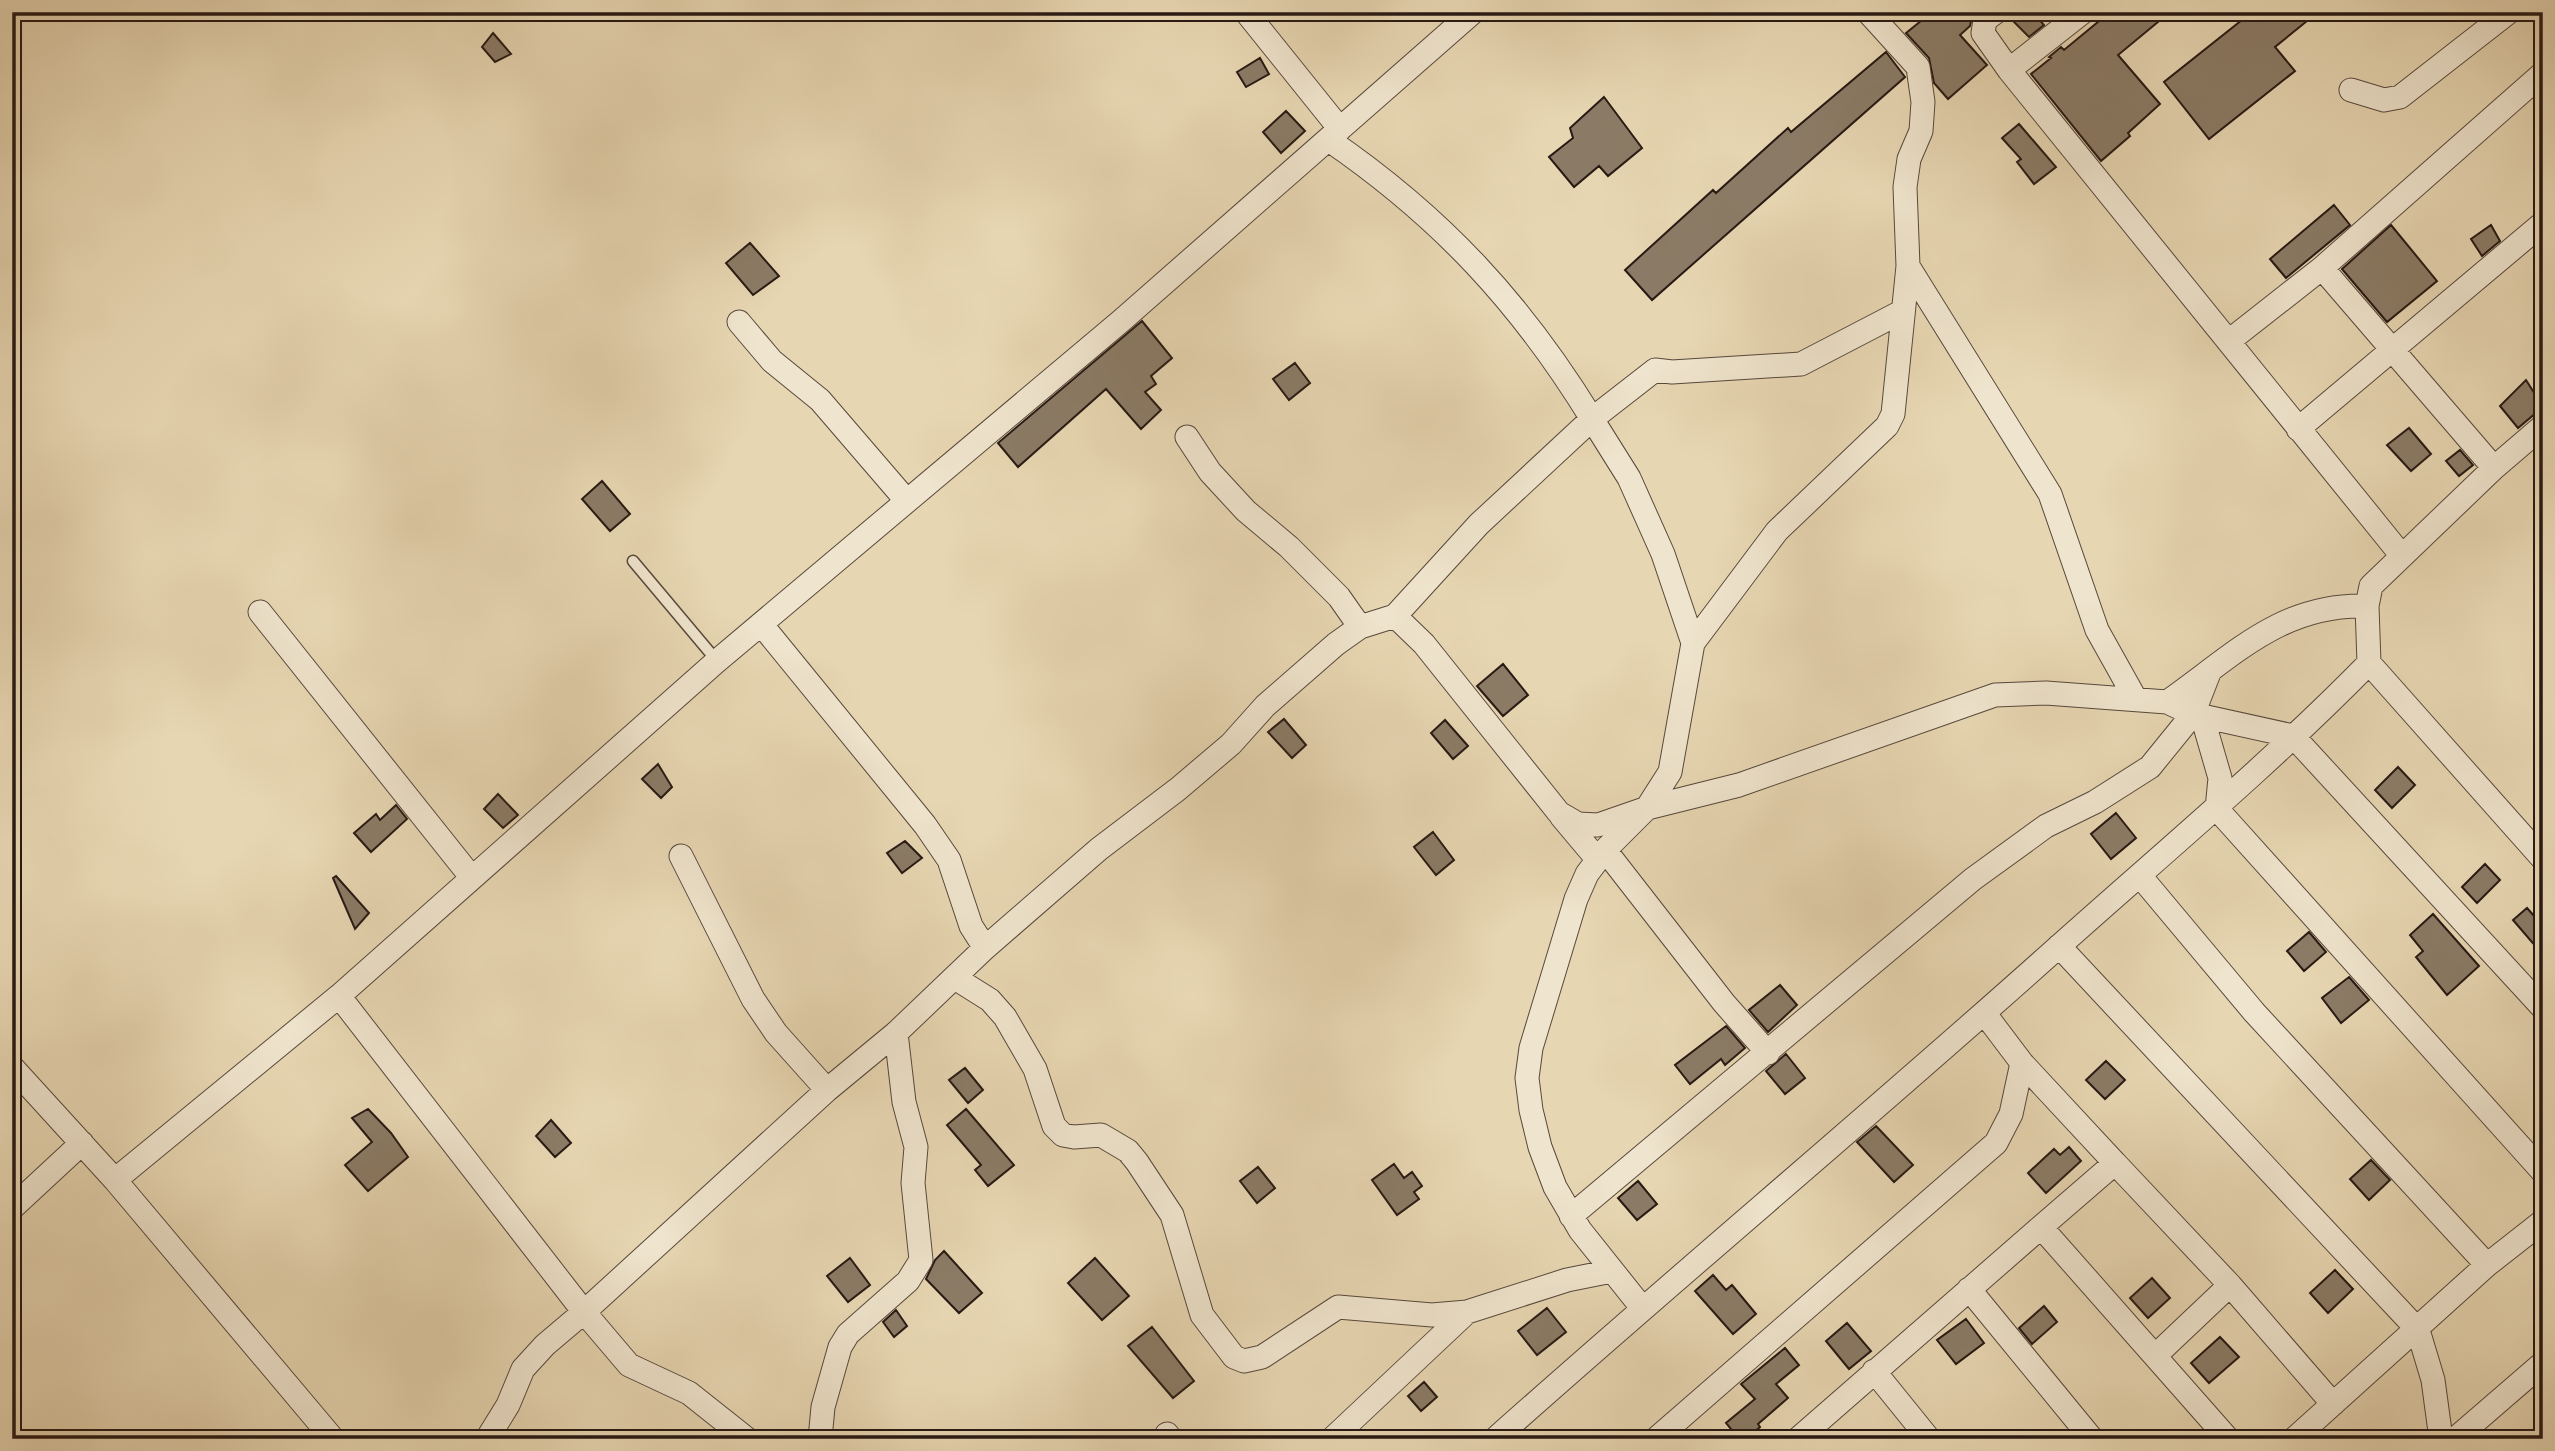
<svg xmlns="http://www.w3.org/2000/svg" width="2555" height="1451" viewBox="0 0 2555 1451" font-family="'IM FELL English',serif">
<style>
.building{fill:#8b7b66;stroke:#271914;stroke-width:2}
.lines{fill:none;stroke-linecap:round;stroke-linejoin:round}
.lane-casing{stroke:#57483c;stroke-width:13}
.street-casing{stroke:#57483c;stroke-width:25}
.lane{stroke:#efe4cd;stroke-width:10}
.street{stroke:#efe4cd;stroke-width:23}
</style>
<rect width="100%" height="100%" fill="#e7d6b2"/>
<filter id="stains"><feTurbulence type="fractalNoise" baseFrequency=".00286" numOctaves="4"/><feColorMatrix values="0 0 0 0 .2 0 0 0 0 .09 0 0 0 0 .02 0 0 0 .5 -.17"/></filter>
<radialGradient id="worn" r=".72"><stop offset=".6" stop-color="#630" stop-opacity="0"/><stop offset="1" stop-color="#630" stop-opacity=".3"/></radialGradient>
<path class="building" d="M1932 12H1973L1970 26 1960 35 1987 65 1948 99 1934 83 1929 58 1906 33Z
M2010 12H2033L2044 25 2029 37 2009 17Z
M2110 12H2170L2118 55 2160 104 2128 133 2130 136 2101 161 2031 74 2051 58 2049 57 2061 47 2064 50Z
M2252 12H2318L2275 47 2295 71 2209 139 2164 82Z
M493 33 511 54 495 62 482 47Z
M1886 52 1905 77 1652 300 1625 270 1713 190 1716 193 1788 128 1791 132Z
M1260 58 1269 74 1246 87 1237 72Z
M1604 97 1642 148 1608 176 1599 166 1574 187 1549 157 1573 138 1570 128Z
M1286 111 1305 131 1281 153 1263 132Z
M2019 124 2056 167 2034 184 2017 162 2021 159 2002 138Z
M2334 205 2350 225 2286 278 2270 259Z
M2391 225 2437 281 2387 322 2342 269Z
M2491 225 2500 241 2482 256 2471 239Z
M750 243 779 276 753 295 726 263Z
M1142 321 1172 358 1151 376 1156 384 1145 392 1161 410 1141 429 1106 389 1018 467 998 443Z
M1295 363 1310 383 1289 400 1273 379Z
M2526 380 2543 407 2518 428 2500 406Z
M2409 428 2431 454 2411 471 2387 445Z
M2460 450 2473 465 2459 476 2446 461Z
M602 481 630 514 610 531 582 499Z
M1503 664 1528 695 1503 716 1477 686Z
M1284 719 1306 745 1292 758 1268 732Z
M1445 720 1468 746 1453 759 1431 733Z
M658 764 672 787 661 798 642 779Z
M2398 767 2415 785 2392 808 2375 790Z
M498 794 518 815 503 828 484 809Z
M396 805 407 819 371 852 354 833 376 814 380 820Z
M2116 813 2136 838 2111 859 2091 834Z
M1433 832 1454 860 1436 875 1414 847Z
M905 841 922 858 902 873 887 853Z
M2485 864 2500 880 2477 903 2462 887Z
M336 876 369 913 355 929 333 878Z
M2527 908 2543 926V955L2513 920Z
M2433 914 2479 966 2447 995 2416 957 2423 951 2410 935Z
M2309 932 2326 952 2304 971 2287 951Z
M2349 977 2369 1000 2341 1023 2322 998Z
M1780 985 1797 1005 1768 1032 1749 1010Z
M1726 1026 1745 1048 1725 1065 1721 1059 1690 1084 1675 1065Z
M1786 1054 1805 1078 1785 1094 1766 1071Z
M2106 1061 2125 1080 2105 1099 2086 1080Z
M965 1068 983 1090 968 1103 949 1080Z
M368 1109 391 1133 408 1157 368 1191 345 1165 372 1142 352 1118Z
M966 1109 1014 1165 988 1186 975 1170 981 1165 947 1125Z
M551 1120 571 1143 555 1157 536 1136Z
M1876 1126 1913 1165 1894 1182 1857 1142Z
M2069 1147 2081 1161 2046 1193 2028 1173 2054 1149 2060 1155Z
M2371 1160 2390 1180 2369 1200 2350 1179Z
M1394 1164 1404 1178 1412 1172 1422 1186 1414 1192 1419 1199 1397 1215 1372 1180Z
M1258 1167 1275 1188 1257 1203 1240 1181Z
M1638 1181 1657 1204 1637 1220 1618 1198Z
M944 1251 982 1293 959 1313 926 1279 935 1260Z
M850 1258 870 1285 848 1302 827 1276Z
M1095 1258 1129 1296 1102 1320 1068 1283Z
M2335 1270 2353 1289 2328 1313 2310 1293Z
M1713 1275 1726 1290 1732 1285 1756 1314 1733 1334 1695 1291Z
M2152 1278 2170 1298 2148 1318 2130 1298Z
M2044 1306 2057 1322 2032 1344 2019 1328Z
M1547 1308 1566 1332 1537 1355 1518 1331Z
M896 1310 907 1326 894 1337 883 1322Z
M1966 1319 1984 1343 1956 1364 1937 1340Z
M1847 1323 1871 1351 1849 1369 1826 1341Z
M1152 1327 1194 1381 1173 1398 1128 1346Z
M2220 1337 2239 1357 2209 1383 2191 1363Z
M1785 1348 1799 1365 1776 1384 1788 1398 1758 1424 1760 1427 1746 1439H1739L1726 1423 1755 1399 1741 1384Z
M1424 1382 1437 1397 1421 1411 1408 1396Z"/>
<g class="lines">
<g class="lane-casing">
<path id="lane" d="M633 561 717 661"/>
</g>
<g class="street-casing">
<path id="street" d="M1246 12 1340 129
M1996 12 1985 20 1983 33 2009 70 2402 556
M2009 70 2083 12
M2351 90 2384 100 2400 97 2509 12
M1908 266 2050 494 2097 630 2135 698
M2322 268 2494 468
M739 322 772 361 820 400 906 500
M2229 341 2322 268 2543 73
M2298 429 2543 223
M1187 437 1210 472 1246 511 1289 547 1339 597 1360 627
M260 612 472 878
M1395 616 1424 644 1559 813 1578 824 1598 825 1647 808 1739 785 1995 695 2046 693 2167 702 2193 714 2293 736 2543 1008
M761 624 925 825 949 860 971 926 985 948
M1693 643 1663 554 1629 478 1592 419 1655 370 1672 372 1801 364 1903 311
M2369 663 2543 859
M2167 702C2232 657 2281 603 2367 606
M2202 716 2220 778 2217 809 2543 1172
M1561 816 1598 860
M1605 850 1724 1003 1768 1053
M681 856 753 999 776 1033 827 1090
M2141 877 2254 1012 2487 1265
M2059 946 2418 1330 2433 1380 2441 1439
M955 978 990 1000 1005 1017 1035 1069 1054 1126 1063 1135 1074 1137 1101 1135 1128 1151 1137 1162 1172 1215 1202 1315 1234 1357 1244 1361 1262 1357 1338 1307 1432 1315 1467 1312 1567 1280 1612 1271
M339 996 584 1312 827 1090 896 1033 985 948 1099 849 1178 789 1231 744 1265 706 1336 644 1360 627 1395 616 1479 524 1592 419C1521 303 1441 217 1329 140
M1985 1014 2022 1063 2115 1163
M12 1067 115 1180 333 1439
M115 1180 339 996 717 661 1121 321 1473 12
M12 1208 82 1143
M1571 1216 1973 879 2046 826 2095 802 2150 767 2193 714 2209 673
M1969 1289 2092 1439
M1643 1309 1580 1230 1555 1187 1540 1147 1531 1110 1527 1078 1531 1048 1576 899 1587 874 1605 850 1647 808 1670 772 1693 643 1777 531 1887 426 1893 414 1908 266 1905 187 1909 159 1921 131 1923 102 1918 67 1868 12
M2155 1356 2230 1285
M1874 1371 1929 1439
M1167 1434 1171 1439
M487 1439 508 1405 523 1369 545 1345 584 1312 629 1365 689 1393 747 1439
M820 1439 823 1407 840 1347 848 1334 908 1281 921 1260 913 1183 916 1147 904 1102 896 1033
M1332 1439 1467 1312
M1495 1439C1681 1273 1872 1114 2057 948 2162 854 2270 764 2369 663L2367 606 2371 586 2494 468 2543 426
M1656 1439 1996 1143 2011 1114 2022 1063
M1798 1439 2041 1227
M2228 1439 2041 1227 2115 1163 2230 1285 2333 1404
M2294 1439 2487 1265 2543 1221
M2455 1439 2543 1363"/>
</g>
<use href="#lane" class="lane"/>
<use href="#street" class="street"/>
</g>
<rect width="2555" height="1451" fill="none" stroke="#e7d6b2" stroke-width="42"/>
<rect x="14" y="14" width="2527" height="1423" fill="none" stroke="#271914" stroke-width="3.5"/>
<rect x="21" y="21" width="2513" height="1409" fill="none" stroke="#271914" stroke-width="2"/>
<rect width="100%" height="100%" filter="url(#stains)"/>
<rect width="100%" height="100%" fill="url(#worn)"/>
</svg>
